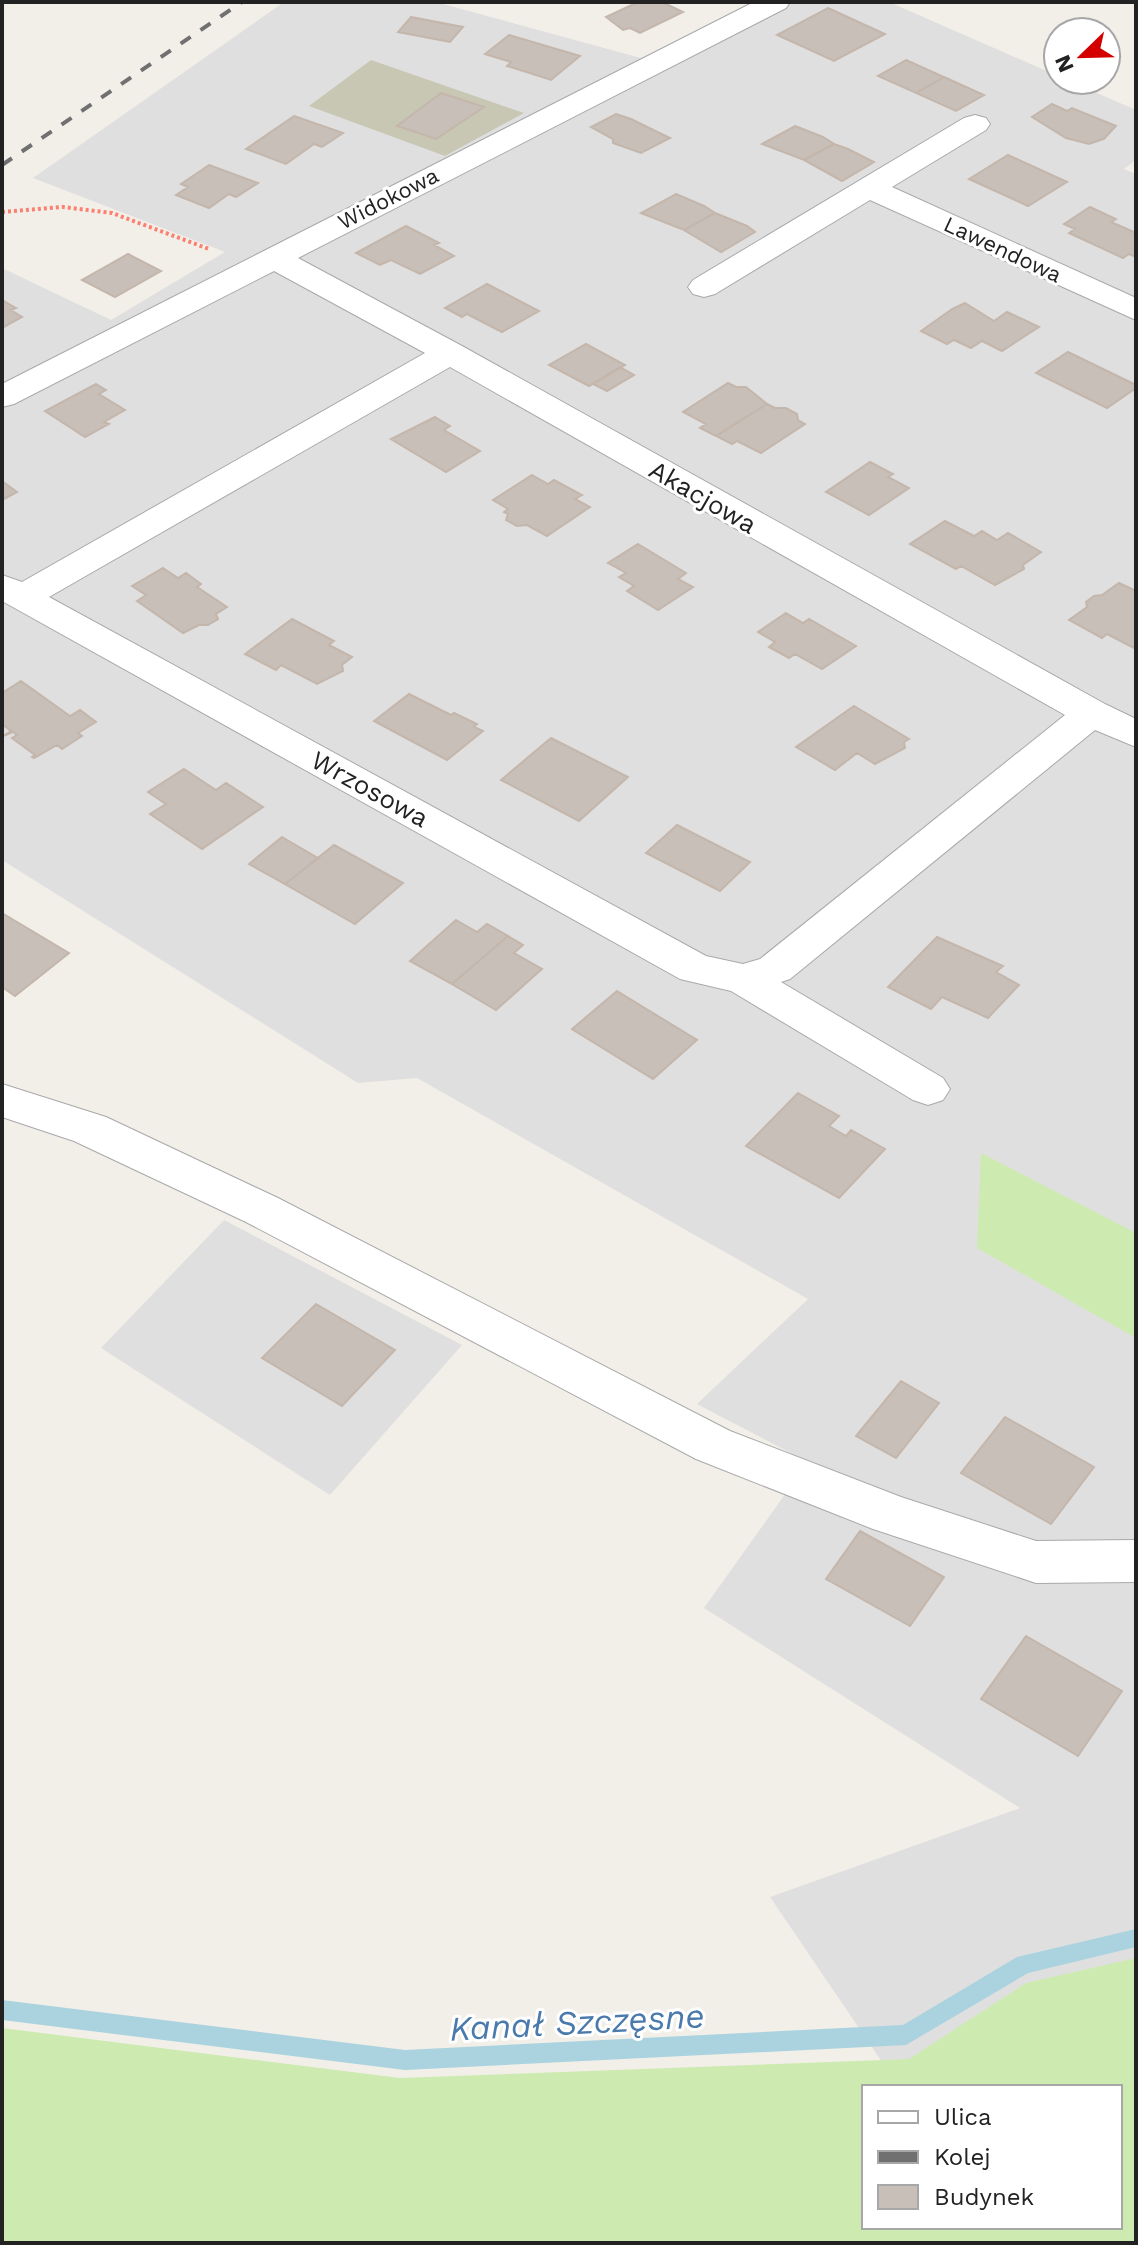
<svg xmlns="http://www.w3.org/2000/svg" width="1138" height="2245" viewBox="0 0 1138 2245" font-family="'Work Sans',sans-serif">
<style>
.residential{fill:#e0dfdf}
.construction{fill:#c7c7b4}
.grass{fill:#cdebb0;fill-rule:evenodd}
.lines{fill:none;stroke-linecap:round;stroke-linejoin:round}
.stream{fill:#aad3df;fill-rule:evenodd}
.building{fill:#c7bfb8;stroke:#c4b6ab;stroke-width:2}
.minor-casing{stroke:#a9a9a9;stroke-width:2}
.path{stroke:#fa8072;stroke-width:4;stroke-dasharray:3 3;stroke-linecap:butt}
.minor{fill:#fff;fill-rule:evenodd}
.rail{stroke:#707070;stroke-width:4;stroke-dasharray:12 12;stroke-linecap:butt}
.labels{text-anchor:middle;stroke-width:6;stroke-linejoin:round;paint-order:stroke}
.far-street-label{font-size:22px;fill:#222;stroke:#fff}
.street-label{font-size:26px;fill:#222;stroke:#fff}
.near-water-label{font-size:34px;font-style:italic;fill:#4a7aab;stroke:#fff}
</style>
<rect width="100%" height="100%" fill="#f2efe9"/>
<path class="residential" d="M284 2H436L641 58 769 2H889L1058 76V80H1067L1136 110V160L1124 169 1136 174V2243L1120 2227V2087H899L770 1897 1020 1808 704 1608 808 1462 697 1404 808 1299 417 1078 358 1083 2 860V268L111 320 225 252 33 178Z
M224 1220 462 1345 330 1495 101 1348Z"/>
<path class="construction" d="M371 60 524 113 445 156 309 106Z"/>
<path class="grass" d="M981 1153 1136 1233V1338L977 1248Z
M1136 1958V2243H2V2028L400 2078 909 2059 1026 1983ZM864 2087H1120V2227H864Z"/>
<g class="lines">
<path class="stream" d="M1136 1929V1947L1028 1973 906 2045 405 2070 2 2020V2000L405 2050 903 2025 1017 1957Z"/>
</g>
<path class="building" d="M638 2H662L683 12 640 33 630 28 623 30 606 17Z
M828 8 885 34 834 61 777 35Z
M411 17 463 27 450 42 398 32Z
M509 35 580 56 551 80 507 66 511 62 485 54Z
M906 60 944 77 916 93 878 76Z
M944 77 984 95 956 111 916 93Z
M441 93 484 107 436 139 397 126Z
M1052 104 1067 111 1072 108 1116 126 1104 139 1089 144 1066 138 1032 117Z
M616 114 631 119 670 138 641 153 613 143V139L591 127Z
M294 116 343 133 322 147 314 144 286 164 246 149Z
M795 126 823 137 834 144 804 160 762 144Z
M834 144 848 149 874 162 842 181 804 160Z
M1008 155 1067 182 1028 206 969 179Z
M209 165 258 183 236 197 229 194 209 208 176 195 188 187 181 184Z
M676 194 704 206 715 213 684 230 641 213Z
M1090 207 1116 219 1111 222 1136 233V257L1129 254 1123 258 1069 233 1075 229 1064 224Z
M715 213 747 226 755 232 721 252 684 230Z
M406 226 439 243 434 245 454 256 420 274 391 260 380 265 356 253Z
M128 254 161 271 115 297 82 280Z
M487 284 539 311 502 332 467 314 462 317 445 308Z
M2 300 16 308 11 310 22 317 2 328Z
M965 303 994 321 1007 312 1039 327 1002 351 982 341 971 348 954 340 947 344 921 331 952 309Z
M586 344 625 365 589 386 549 365Z
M1068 352 1136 385V388L1107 408 1036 373Z
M620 367 634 375 607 391 593 384Z
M728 383 736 387H746L767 404 716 436 700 428 706 424 683 412Z
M96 384 106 390 99 394 125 410 104 422 109 424 85 437 45 411Z
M767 404 775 408H786L797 414 798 420 805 424 761 453 737 441 732 444 716 436Z
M435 417 450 426 444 430 480 451 446 472 391 439Z
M870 462 893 474 888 477 909 488 869 515 826 492Z
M532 475 548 484 554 480 582 495 575 499 590 507 547 536 527 525 517 526 506 520 508 514 504 512 508 509 493 500Z
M2 481 17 492 2 500Z
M945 521 974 536 982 531 997 540 1008 533 1041 552 1023 565 1024 569 995 585 961 566 956 569 910 544Z
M638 544 686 573 678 579 693 587 658 610 627 591 634 586 619 577 626 573 608 563Z
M163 568 178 578 186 573 201 584 197 587 227 607 216 614 218 619 208 625H199L183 633 137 601 146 595 132 586Z
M1119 583 1136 591V649L1107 634 1102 638 1069 620 1087 607 1086 602 1094 596 1102 595Z
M786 613 803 623 809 619 856 646 822 669 795 654 789 658 769 647 775 642 758 632Z
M292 619 334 641 329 645 352 657 342 665 343 671 317 684 281 665 276 670 245 654Z
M21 681 70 716 80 710 96 722 78 733 82 736 62 749 57 745 34 758 32 757 35 755 12 738 17 735 13 732 3 736 11 731 2 724V693Z
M409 694 451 715 454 713 477 724 474 727 483 731 447 760 374 721Z
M854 706 909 739 904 742 905 748 875 764 857 753 835 770 796 747Z
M551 738 628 777 579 821 501 780Z
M184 769 216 790 226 783 263 807 202 849 150 814 166 804 148 792Z
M677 825 750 862 720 891 646 853Z
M282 837 318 858 285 884 249 864Z
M334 845 403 883 355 924 285 884Z
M2 913 69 953 15 996 2 987Z
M456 920 477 932 487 924 508 936 452 984 410 961Z
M508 936 523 945 514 953 542 969 496 1010 452 984Z
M937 937 1003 966 996 972 1019 985 988 1018 942 997 931 1009 888 987Z
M617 991 697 1040 653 1079 572 1029Z
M798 1093 839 1116 829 1126 846 1136 851 1130 885 1149 839 1198 746 1146Z
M316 1304 395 1350 342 1406 262 1358Z
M901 1381 939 1403 896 1458 856 1436Z
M1005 1417 1094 1467 1051 1524 961 1473Z
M860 1531 944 1577 910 1626 826 1579Z
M1026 1636 1122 1691 1078 1756 981 1699Z"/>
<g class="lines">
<g class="minor-casing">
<path id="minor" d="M754 2H790L786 8 298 258 462 346 1105 704 1136 719V747L1095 730 790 979 781 982 943 1078 950 1089 943 1100 928 1105 913 1100 731 991 680 979 2 601V575L22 582 425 353 274 271 14 404 2 407V384ZM450 367 1065 715 760 959 743 964 706 956 49 597Z
M975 115 986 118 990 124 986 130 892 187 1136 298V320L870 200 715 294 704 297 693 294 688 287 693 280 964 118Z
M2 1084 106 1117 278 1198 730 1431 901 1497 1036 1541 1136 1540V1582L1036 1583 873 1529 696 1459 246 1222 74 1141 2 1117Z"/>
</g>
<path class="path" d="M2 212 63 207 112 213 209 249"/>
<use href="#minor" class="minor"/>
<path class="rail" d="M2 165 242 2"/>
</g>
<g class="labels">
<g class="far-street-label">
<text transform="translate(388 198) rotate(-27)" y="8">Widokowa</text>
<text transform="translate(1003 249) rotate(25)" y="8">Lawendowa</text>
</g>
<g class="street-label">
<text transform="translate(703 497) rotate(30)" y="9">Akacjowa</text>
<text transform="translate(370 789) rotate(29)" y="9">Wrzosowa</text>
</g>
<g class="near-water-label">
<text transform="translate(577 2022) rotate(-3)" y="12">Kanał Szczęsne</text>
</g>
</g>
<rect width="1138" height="2245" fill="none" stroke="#222222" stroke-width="8"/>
<rect x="862" y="2085" width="260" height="144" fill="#ffffff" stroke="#a7a7a7" stroke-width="2"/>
<rect x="878" y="2111" width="40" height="12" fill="#ffffff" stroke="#a7a7a7" stroke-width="2"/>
<text x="934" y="2125" font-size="24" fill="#222222">Ulica</text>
<rect x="878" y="2151" width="40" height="12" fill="#707070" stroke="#a7a7a7" stroke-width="2"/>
<text x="934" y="2165" font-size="24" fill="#222222">Kolej</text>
<rect x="878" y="2185" width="40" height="24" fill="#c7bfb8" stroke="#a7a7a7" stroke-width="2"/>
<text x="934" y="2205" font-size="24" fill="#222222">Budynek</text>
<g transform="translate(1082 56) rotate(247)"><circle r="38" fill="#ffffff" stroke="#a7a7a7" stroke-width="2"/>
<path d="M0-6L14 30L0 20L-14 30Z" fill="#d40000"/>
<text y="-12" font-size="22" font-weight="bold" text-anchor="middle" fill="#222222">N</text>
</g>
</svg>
